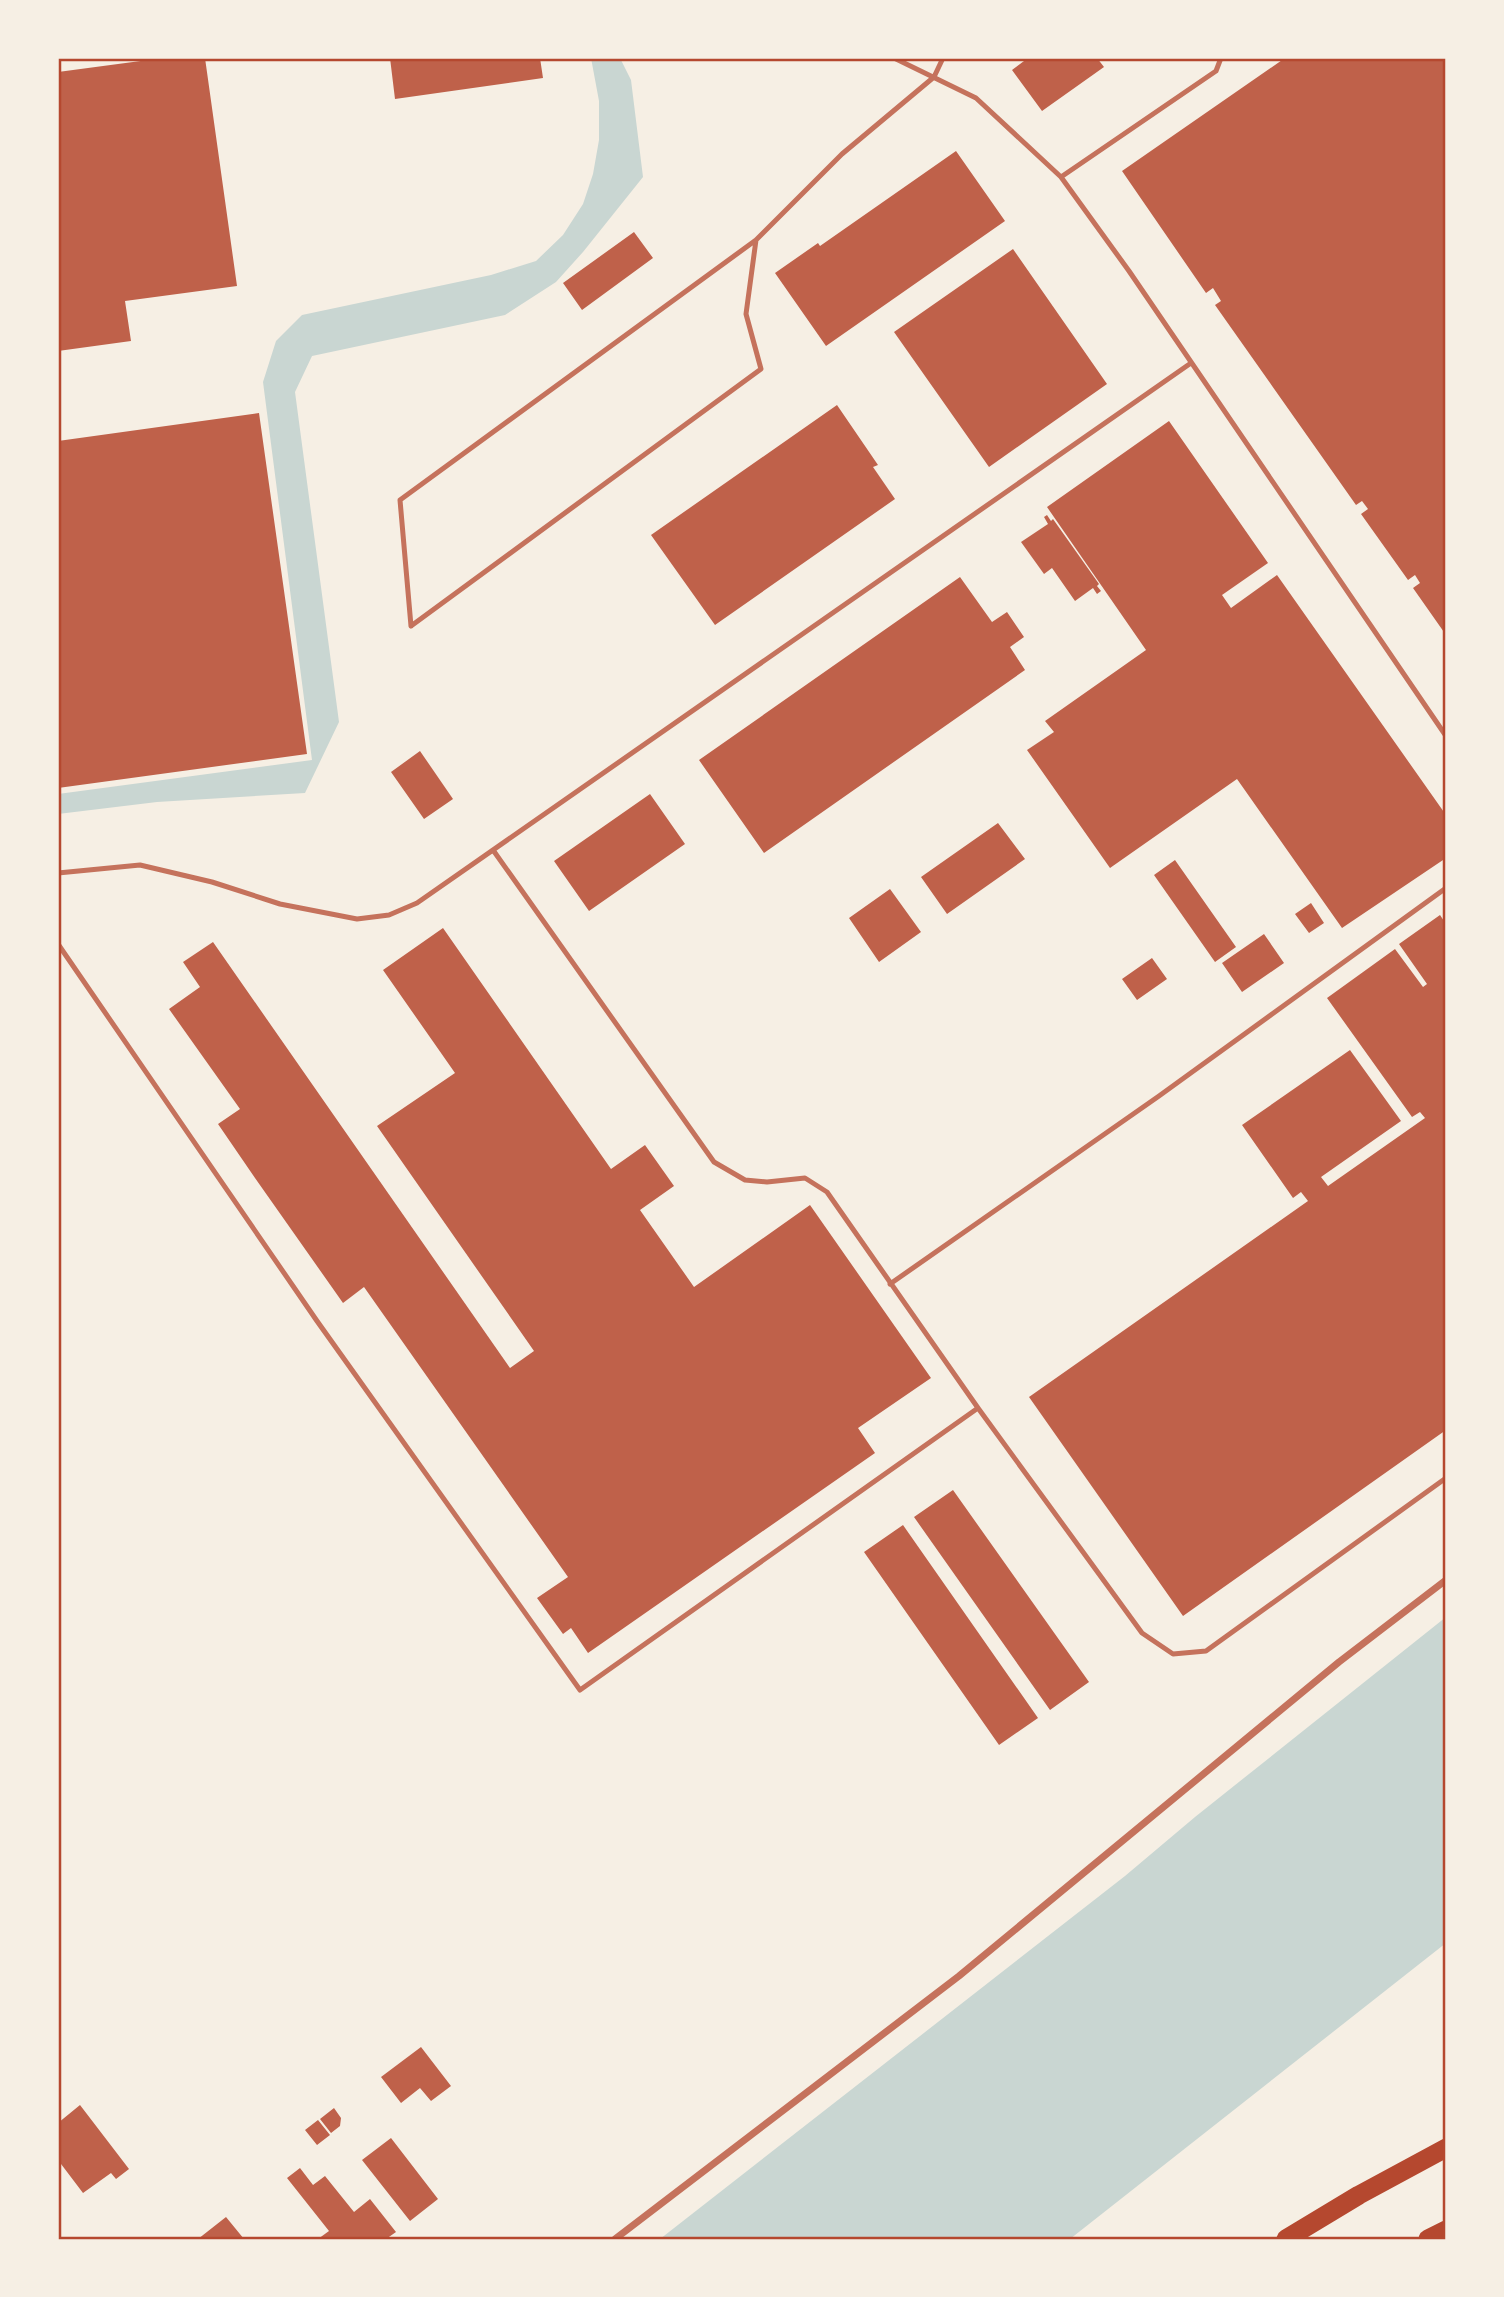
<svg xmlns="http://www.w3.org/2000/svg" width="1504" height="2297" viewBox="0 0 1504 2297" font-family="'Nunito Sans',sans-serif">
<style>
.water{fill:#c9d6d2}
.building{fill:#bf614a}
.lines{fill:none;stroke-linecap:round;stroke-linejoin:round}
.service{stroke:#c5725c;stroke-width:5}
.minor{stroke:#c5725c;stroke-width:7}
.trunk{stroke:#b5482f;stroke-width:19}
.neatline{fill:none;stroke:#b5482f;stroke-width:2.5}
</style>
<rect width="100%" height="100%" fill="#f6efe4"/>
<path class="water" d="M591 58H620L631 80 643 177 583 252 556 282 505 315 312 356 295 392 339 722 305 793 157 802 58 814V794L312 760 263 382 276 341 302 315 491 275 536 261 563 235 583 204 593 174 599 140V101Z
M1446 1617V1943L1070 2239H660L1125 1876 1195 1817Z"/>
<path class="building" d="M163 58H205L237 286 125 301 131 341 58 351V72Z
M390 58H540L543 78 395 99Z
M1028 58H1097L1104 67 1042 111 1012 70Z
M1285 58H1446V635L1413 588 1420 583 1415 575 1408 580 1361 514 1368 509 1362 501 1356 505 1215 305 1221 301 1213 288 1206 293 1122 171Z
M956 151 1005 221 826 346 775 273 818 243 820 246Z
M634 232 653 258 582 310 563 283Z
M1013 249 1107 384 989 467 894 332Z
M837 405 878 465 873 467 895 499 715 625 651 535Z
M259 413 307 754 58 788V441Z
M1169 421 1268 563 1222 595 1231 608 1277 575 1446 815V858L1342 928 1237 779 1110 868 1027 750 1054 732 1045 721 1146 650 1047 507Z
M1047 515 1051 521 1053 519 1099 584 1097 586 1101 591 1097 594 1093 588 1075 601 1052 568 1044 574 1021 542 1048 524 1044 517Z
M960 577 992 622 1007 612 1024 637 1010 647 1025 670 764 853 699 760Z
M420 751 453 799 424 819 391 772Z
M650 794 685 844 589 911 554 861Z
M998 823 1025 859 947 914 921 877Z
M1175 860 1236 947 1215 962 1154 875Z
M890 889 921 932 879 962 849 918Z
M1311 903 1324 923 1309 933 1295 914Z
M1440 915 1446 924V1430L1183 1616 1029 1397 1308 1201 1301 1192 1293 1198 1242 1125 1350 1050 1401 1121 1321 1177 1328 1186 1425 1118 1420 1112 1412 1117 1327 998 1395 949 1423 987 1427 984 1399 944Z
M443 928 611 1169 645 1145 674 1186 640 1210 694 1287 810 1205 931 1378 858 1428 875 1453 588 1653 571 1628 563 1634 537 1598 568 1577 364 1287 343 1303 255 1178 218 1124 240 1109 169 1009 200 987 183 962 213 942 510 1368 534 1351 377 1126 455 1073 383 970Z
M1264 934 1284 963 1242 992 1222 963Z
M1152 958 1167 979 1137 1000 1122 979Z
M953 1490 1089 1682 1050 1710 914 1517Z
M903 1525 1038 1718 999 1745 864 1552Z
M421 2047 451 2086 431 2101 420 2088 401 2103 381 2077Z
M80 2105 129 2169 116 2179 111 2173 83 2193 58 2160V2123Z
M334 2108 341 2118 340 2126 331 2133 320 2119Z
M318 2120 330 2135 317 2145 305 2130Z
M391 2138 438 2199 410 2221 362 2160Z
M300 2168 313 2185 325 2176 354 2212 370 2199 396 2232 386 2239H318L329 2231 287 2178Z
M226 2217 244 2239H198Z"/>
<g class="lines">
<path class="service" d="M894 58 976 98 1061 177 1129 271 1446 736
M1061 177 1216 71 1221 58
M411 626 761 369 746 314 756 240 842 154 934 77 943 58
M411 626 400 500 756 240
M58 873 140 865 212 882 280 904 357 919 389 915 417 903 1191 363
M58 944 317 1321 580 1690 978 1408 827 1192 805 1178 767 1182 745 1180 714 1162 493 850
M890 1284 1159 1096 1446 888
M978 1408 1142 1633 1173 1654 1206 1651 1446 1478"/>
<path class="minor" d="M615 2239 959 1976 1339 1662 1446 1580"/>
<path class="trunk" d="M1286 2239 1359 2195 1446 2148
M1428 2239 1446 2230"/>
</g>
<rect width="1504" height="2297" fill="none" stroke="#f6efe4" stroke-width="119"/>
<rect x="60" y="60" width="1384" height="2178" class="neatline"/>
</svg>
